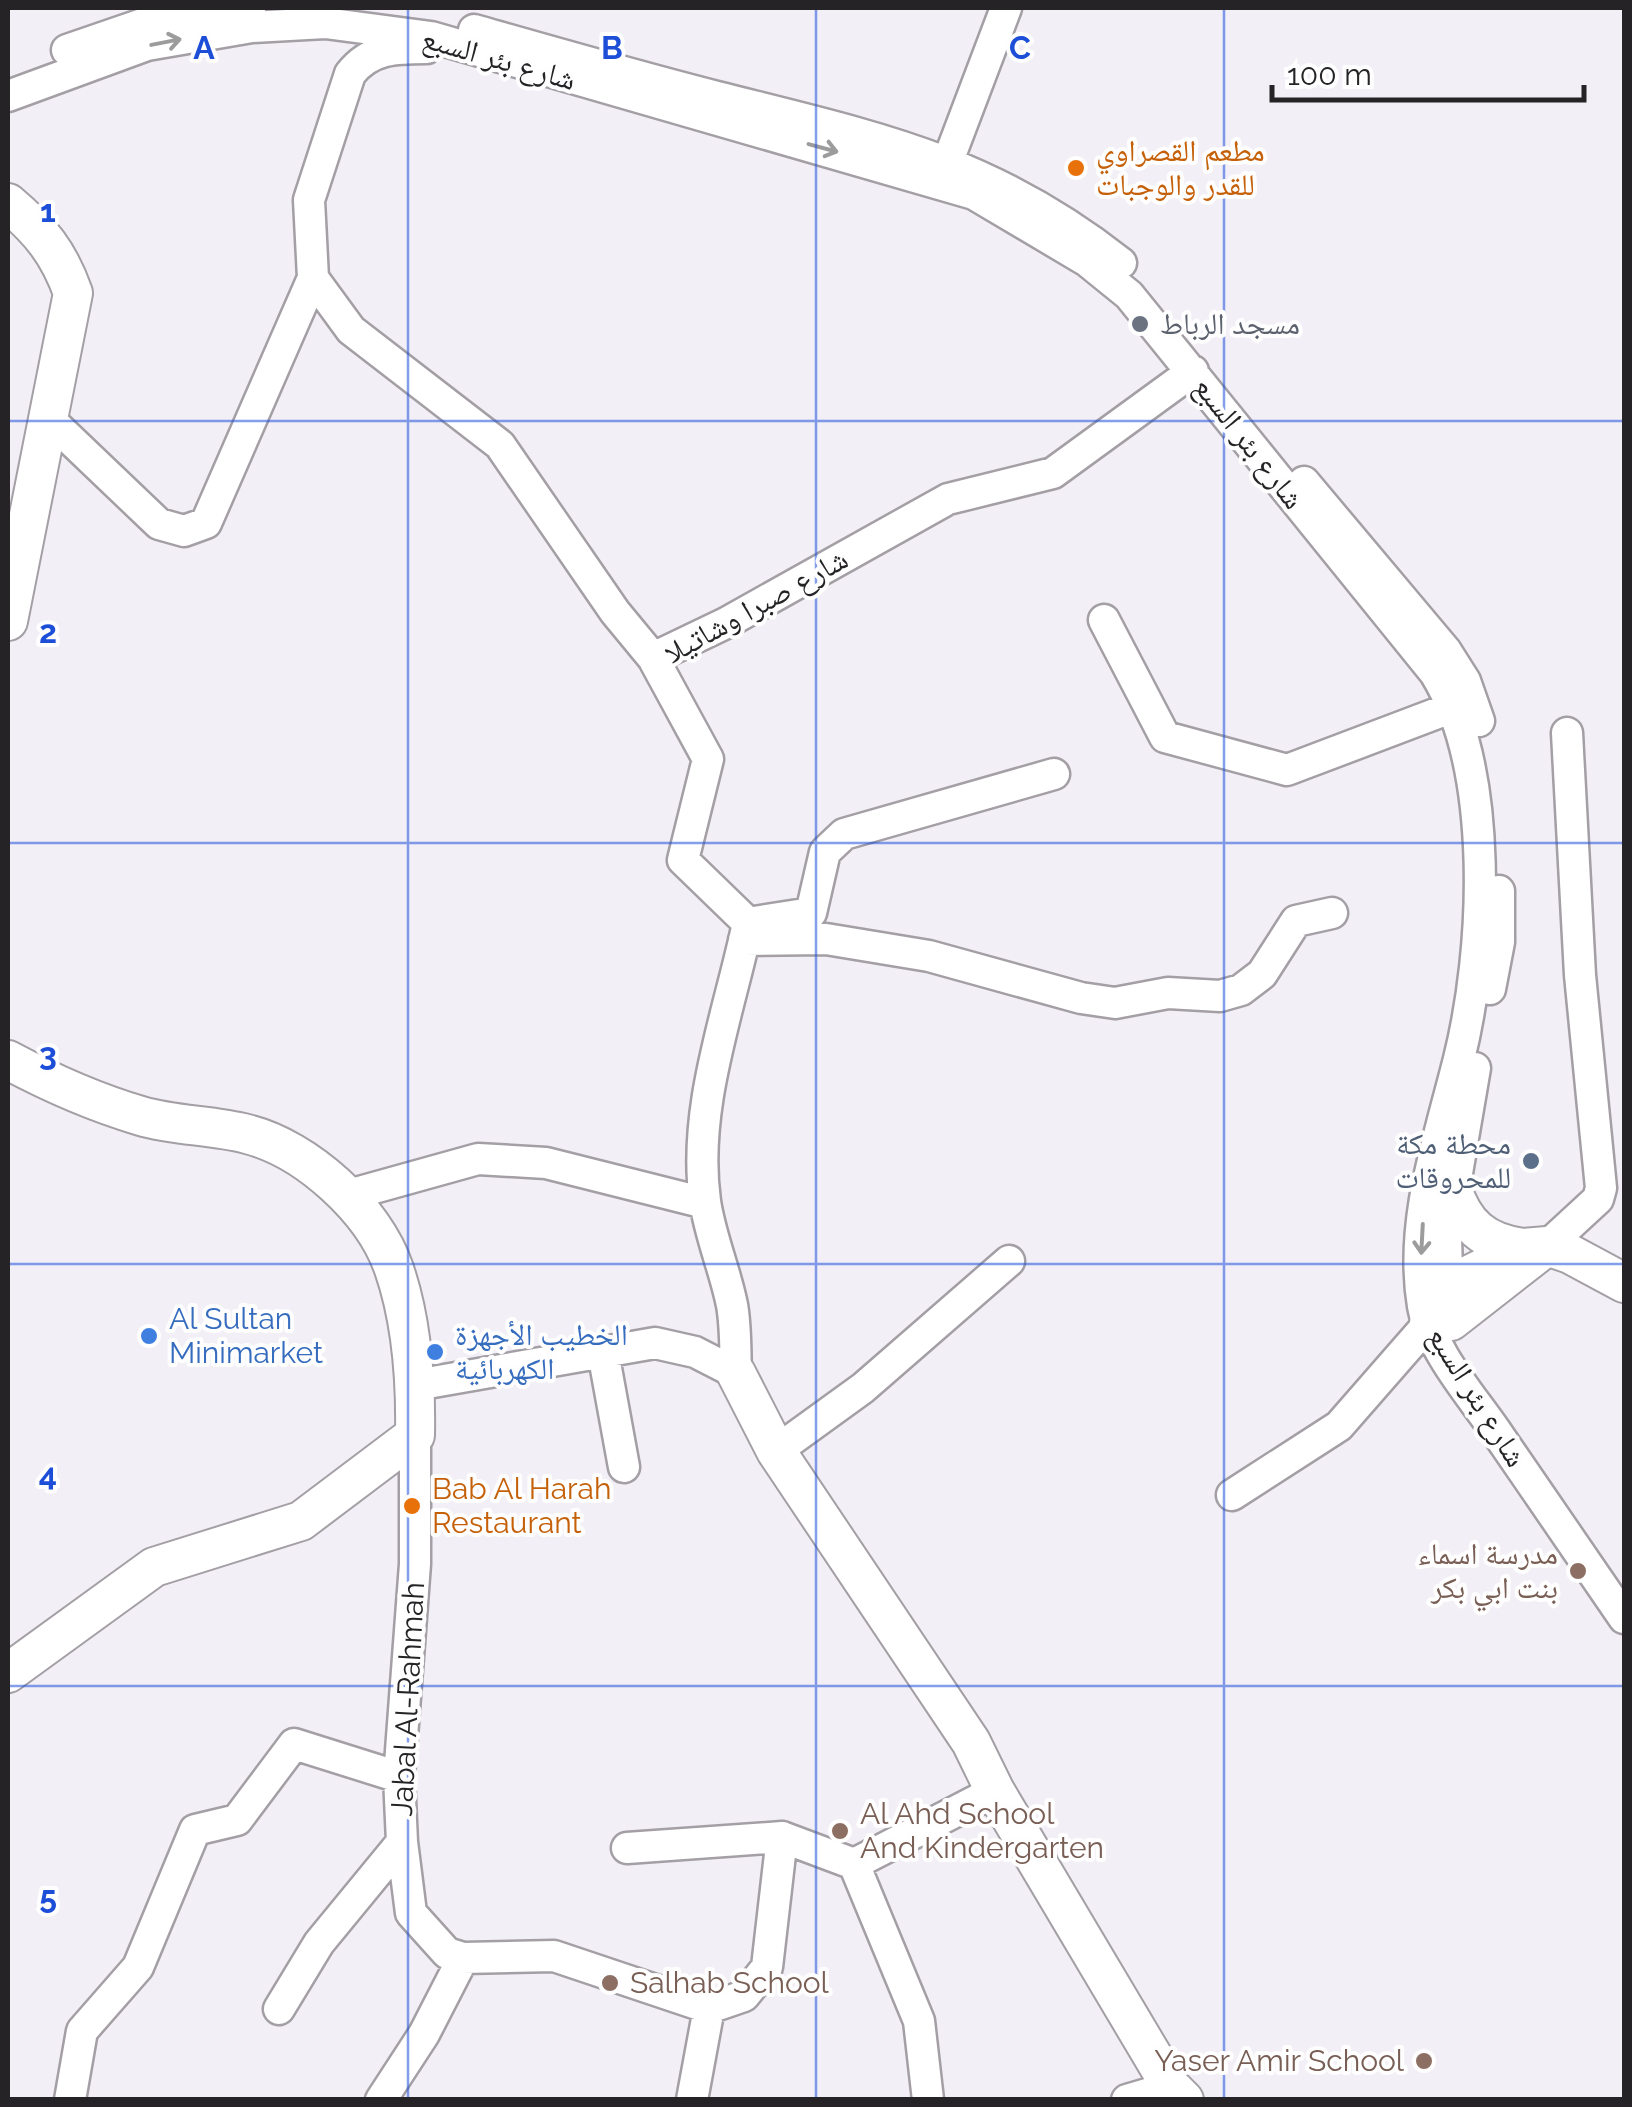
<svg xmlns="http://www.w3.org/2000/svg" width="1632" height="2107" viewBox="0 0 1632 2107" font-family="Raleway,'Noto Naskh Arabic',sans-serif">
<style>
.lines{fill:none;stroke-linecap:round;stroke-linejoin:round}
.minor-casing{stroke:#a39fa5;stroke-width:35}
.major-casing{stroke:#a39fa5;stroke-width:42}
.minor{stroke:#fff;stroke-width:30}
.major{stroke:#fff;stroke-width:38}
.oneway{stroke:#9d9c9d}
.grid{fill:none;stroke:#1d4ed8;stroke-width:2.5;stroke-opacity:0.55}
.food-dot{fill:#e8710a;stroke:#fefefe;stroke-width:4}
.worship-dot{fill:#6b7280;stroke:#fefefe;stroke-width:4}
.service-dot{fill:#5c6f8a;stroke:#fefefe;stroke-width:4}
.shop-dot{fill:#3f7fe0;stroke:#fefefe;stroke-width:4}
.education-dot{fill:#8d6e63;stroke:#fefefe;stroke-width:4}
.labels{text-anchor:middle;stroke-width:8;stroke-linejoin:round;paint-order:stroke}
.street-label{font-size:30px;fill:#252326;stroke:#fefefe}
.food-label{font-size:30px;fill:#c56008;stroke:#fefefe;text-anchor:start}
.worship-label{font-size:30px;fill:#5b616d;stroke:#fefefe;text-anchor:start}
.service-label{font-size:30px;fill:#4e5e75;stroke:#fefefe;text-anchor:end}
.shop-label{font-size:30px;fill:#366cbe;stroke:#fefefe;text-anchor:start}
.education-label{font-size:30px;fill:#785e54;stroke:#fefefe;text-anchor:end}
.grid-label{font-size:32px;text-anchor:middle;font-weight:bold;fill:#1d4ed8;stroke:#fefefe;stroke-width:8;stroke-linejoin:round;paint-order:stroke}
</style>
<rect width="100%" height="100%" fill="#f3eff6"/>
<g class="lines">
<g class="minor-casing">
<path id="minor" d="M474 30C555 53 635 76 717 97 875 137 989 159 1121 263
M427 48C396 48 370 48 350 74L309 200 313 278 351 330 500 445 615 612 653 658
M67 50 163 17 250 9
M8 96 147 45 252 27 325 23 431 37 974 194 1087 261 1129 295 1435 673C1495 771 1486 951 1459 1059 1439 1139 1409 1223 1423 1306 1431 1350 1470 1394 1495 1430 1538 1493 1581 1556 1624 1618
M948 161 1006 8
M49 419 159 524 184 531 206 523 313 278
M1304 482 1446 651 1465 681 1479 721
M1104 620 1165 737 1287 770 1456 706
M748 923 811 913 825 852 844 834 1054 774
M744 940 826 939 929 956 1081 998 1115 1003 1168 993 1220 996 1241 990 1262 974 1296 921 1332 913
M1490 989 1499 942V891
M345 1196 478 1159 546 1163 705 1203
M1547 1246 1598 1199 1601 1188 1580 975 1567 733
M1448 1304 1446 1237 1475 1068
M603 1352 624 1467
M736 1373C735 1351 736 1327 732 1305 725 1270 710 1236 705 1201 692 1108 729 1013 748 923L683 860 708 759 653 658 726 623 948 499 1053 473 1193 371
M416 1385 655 1343 695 1352 736 1373
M415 1435V1564L399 1777 402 1842 411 1913 447 1953 463 1958 554 1956 709 2008 744 1996 767 1967 782 1837
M776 1451 863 1388 1009 1261
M1232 1495 1339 1426 1429 1323
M627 1848 782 1837 854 1864 995 1791
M854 1864 919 2021 928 2100
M279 2009 319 1943 402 1842
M70 2100 82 2031 138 1967 195 1830 237 1820 294 1744 399 1777
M381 2100 424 2034 463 1958
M692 2100 709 2008
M1127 2100 1171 2087"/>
</g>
<g class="major-casing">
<path id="major" d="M8 203C40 230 59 253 73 293L8 621
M8 1060C49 1082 97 1103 141 1116 175 1126 212 1125 247 1134 307 1149 374 1210 394 1269 412 1321 416 1381 415 1435L301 1521 154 1567 8 1673
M1452 1188C1464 1225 1484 1243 1523 1248
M1547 1246 1451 1321 1429 1323 1445 1287 1523 1248 1547 1246 1570 1254 1624 1283
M736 1373 776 1451 971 1742 995 1791 1171 2087 1184 2100"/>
</g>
<use href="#minor" class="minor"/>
<use href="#major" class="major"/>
</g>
<defs><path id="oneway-shaft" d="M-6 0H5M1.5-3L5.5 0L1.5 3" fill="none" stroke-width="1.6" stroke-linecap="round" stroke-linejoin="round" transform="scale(2.5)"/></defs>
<g class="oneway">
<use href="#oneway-shaft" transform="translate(166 42) rotate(-11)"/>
<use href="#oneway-shaft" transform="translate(823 148) rotate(15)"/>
<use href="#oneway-shaft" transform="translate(1422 1239) rotate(93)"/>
</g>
<path class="grid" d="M408 8V2100M816 8V2100M1224 8V2100M8 421H1624M8 843H1624M8 1264H1624M8 1686H1624"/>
<g class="food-dot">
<circle cx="1076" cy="168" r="10"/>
<circle cx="412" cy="1506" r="10"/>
</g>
<circle class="worship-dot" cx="1140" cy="324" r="10"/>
<circle class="service-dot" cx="1531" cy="1161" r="10"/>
<g class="shop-dot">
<circle cx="149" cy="1336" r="10"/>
<circle cx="435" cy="1352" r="10"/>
</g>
<g class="education-dot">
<circle cx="1578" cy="1571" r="10"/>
<circle cx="840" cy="1831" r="10"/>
<circle cx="610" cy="1983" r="10"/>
<circle cx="1424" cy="2061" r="10"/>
</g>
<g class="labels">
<g class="street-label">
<text transform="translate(499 59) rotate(16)" y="10">شارع بئر السبع</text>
<text transform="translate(1249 443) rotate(52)" y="10">شارع بئر السبع</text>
<text transform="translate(756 606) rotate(-29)" y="10">شارع صبرا وشاتيلا</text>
<text transform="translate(1477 1397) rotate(58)" y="10">شارع بئر السبع</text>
<text transform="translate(408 1699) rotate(-87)" y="10">Jabal Al-Rahmah</text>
</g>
<g class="food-label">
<text x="1096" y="161">مطعم القصراوي<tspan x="1096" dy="34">للقدر والوجبات</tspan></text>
<text x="432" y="1499">Bab Al Harah<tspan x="432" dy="34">Restaurant</tspan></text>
</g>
<g class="worship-label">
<text x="1160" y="334">مسجد الرباط</text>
</g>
<g class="service-label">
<text x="1511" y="1154">محطة مكة<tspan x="1511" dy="34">للمحروقات</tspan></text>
</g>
<g class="shop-label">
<text x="169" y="1329">Al Sultan<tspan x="169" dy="34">Minimarket</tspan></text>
<text x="455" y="1345">الخطيب الأجهزة<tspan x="455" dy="34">الكهربائية</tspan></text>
</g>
<g class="education-label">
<text x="1558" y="1564">مدرسة اسماء<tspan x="1558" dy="34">بنت ابي بكر</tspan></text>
<text x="860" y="1824" text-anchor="start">Al Ahd School<tspan x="860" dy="34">And Kindergarten</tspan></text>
<text x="630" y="1993" text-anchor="start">Salhab School</text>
<text x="1404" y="2071">Yaser Amir School</text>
</g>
</g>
<g class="grid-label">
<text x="204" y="59">A</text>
<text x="612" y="59">B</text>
<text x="1020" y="59">C</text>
<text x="48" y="222">1</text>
<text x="48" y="643">2</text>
<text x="48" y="1065">3</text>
<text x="48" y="1486">4</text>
<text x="48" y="1908">5</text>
</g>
<rect width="1632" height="2107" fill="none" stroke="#252326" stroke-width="20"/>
<path d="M1272 85v15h312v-15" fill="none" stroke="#252326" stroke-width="5"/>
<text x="1287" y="85" font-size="30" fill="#252326" stroke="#fefefe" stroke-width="8" paint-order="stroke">100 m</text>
</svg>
